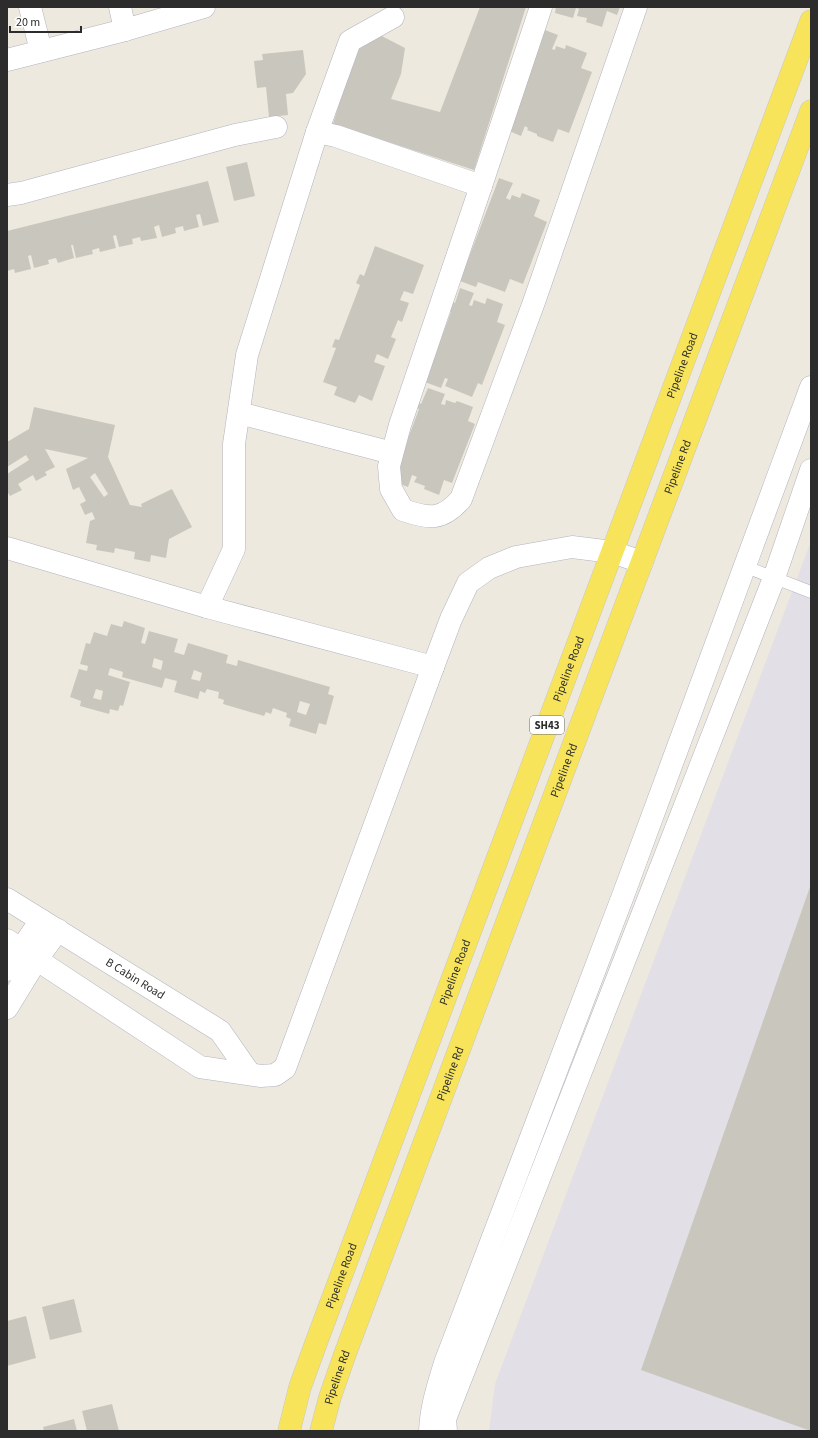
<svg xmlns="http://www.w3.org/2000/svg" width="818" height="1438" viewBox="0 0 818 1438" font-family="'Source Sans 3',sans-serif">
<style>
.industrial{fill:#e2dfe7}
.building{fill:#c9c7bd;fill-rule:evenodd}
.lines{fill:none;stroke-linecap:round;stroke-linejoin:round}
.service-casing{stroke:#b2b3c0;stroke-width:13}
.minor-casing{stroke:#b2b3c0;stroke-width:23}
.primary-casing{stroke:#c8c8c8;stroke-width:23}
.service{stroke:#fff;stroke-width:12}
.minor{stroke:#fff;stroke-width:22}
.primary{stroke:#f7e45b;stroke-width:22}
.labels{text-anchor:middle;stroke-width:3;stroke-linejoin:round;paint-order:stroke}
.shield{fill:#fff;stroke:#6b6b6b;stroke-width:1}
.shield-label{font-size:11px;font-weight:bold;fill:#2c2c2c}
.street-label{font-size:12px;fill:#2c2c2c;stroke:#fff}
</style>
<rect width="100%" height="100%" fill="#eee9de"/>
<path class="industrial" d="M811 541V1431H489L495 1384Z"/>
<path class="building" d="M480 7H526L474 170 333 124 359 37 374 32 405 48 401 74 391 99 440 112Z
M556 7H620L617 15 607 11 602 27 586 22 587 18 577 16 579 9 576 8 573 18 555 13Z
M545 30 558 35 552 49 555 50 556 46 565 49 566 45 587 53 581 68 592 72 569 133 558 129 553 142 537 136V134L527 130 528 128 525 126 521 136 507 130Z
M303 50 306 74 293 93 286 94 288 115 269 117 266 87 257 88 254 61 263 60 262 54Z
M247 162 255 196 234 201 226 167Z
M499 178 513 183 506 198 510 200 512 195 520 198 522 193 540 200 534 216 547 222 523 284 510 279 505 292 478 282 476 287 460 281Z
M208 181 219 222 203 226 200 214 196 215 199 227 184 231 183 226 175 228 176 233 162 237 159 225 154 227 157 238 141 241 140 237 132 239 133 244 119 247 116 235 113 236 116 248 100 252 99 248 92 250 93 254 76 258 73 245H71L74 258 58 263 56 258 48 260 49 264 34 268 31 255 28 256 31 269 15 273 14 269 7 271V231Z
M375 246 424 265 413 294 404 291 400 300 409 303 402 322 398 320 391 337 396 339 388 359 377 354 374 362 385 366 372 401 359 395 355 403 334 395 337 387 323 382 336 348 332 347 335 339 339 340 360 285 356 283 360 274 364 276Z
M460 288 474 293 469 305 472 306 474 300 485 304 487 298 503 304 497 322 505 325 482 385 478 383 472 397 445 386 448 379 445 378 441 388 425 382 451 312 444 309 447 300 455 303Z
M428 388 445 394 441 404 445 405 446 400 455 403 457 401 473 407 468 421 475 424 452 483 444 480 439 495 424 489 425 486 414 482 417 477 412 475 408 487 392 481 419 409 415 407 417 402 421 404Z
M34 407 115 425 108 457 130 505 142 507 141 504 172 489 192 527 169 539 166 558 151 555 150 562 134 559 135 552 115 548 114 553 96 550 97 545 86 543 90 521 95 519 92 512 85 515 80 504 86 501 79 487 73 490 66 469 88 458 45 449 55 467 45 472 47 475 36 481 33 475 18 484 22 490 10 496 8 493 7 496V474L29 460 26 455 7 467V442L29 429ZM95 473 108 494 104 497 90 477Z
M124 621 145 628 141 643 145 644 149 631 178 639 174 652 184 655 188 643 228 655 226 663 237 666 238 660 330 687 328 694 334 696 326 725 319 723 316 734 289 726 291 719 286 717 287 713 273 708 271 714 266 712 264 716 223 704 224 700 218 698 219 692 207 689 205 693 200 691 198 699 174 692 177 681 165 678 162 688 122 677 123 672 110 668 108 675 130 682 123 706 120 705 118 711 110 709 109 714 80 706 81 701 70 697 79 669 87 671 88 666 80 664 86 643 90 644 94 632 107 636 111 624 122 627ZM154 658 163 661 161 670 152 667ZM194 670 202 673 200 681 191 679ZM96 689 103 691 101 700 93 698ZM300 701 310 704 306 715 297 712Z
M811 884V1431L641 1370Z
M74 1299 82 1332 50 1340 42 1307Z
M26 1316 36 1358 7 1366V1321Z
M112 1404 119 1431H87L82 1411Z
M74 1419 77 1431H44L43 1427Z"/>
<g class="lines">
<g class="service-casing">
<path id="service" d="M746 567 811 592"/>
</g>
<g class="minor-casing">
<g id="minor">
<path d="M30 7 41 51"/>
<path d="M120 7 125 30"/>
<path d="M7 60 125 30 204 7"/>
<path d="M317 132 336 136 481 186 400 425 389 466 391 489 403 510C429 519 442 521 461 499L534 302 636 7"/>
<path d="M481 186 541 7"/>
<path d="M7 195 21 193 235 135 276 127"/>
<path d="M239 413 392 453"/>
<path d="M7 548 207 607 433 667 451 619 468 583 489 568 516 557 572 547 612 552 642 562"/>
<path d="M207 607 234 549V444L247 355 317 132 350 41 393 17"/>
<path id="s1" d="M7 899 220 1031 250 1074"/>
<path d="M7 940 200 1067 261 1076 275 1075 285 1068 433 667"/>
<path d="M7 970 41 920"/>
<path d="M7 1008 37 959 58 930"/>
<path d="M430 1431C431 1407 438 1386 445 1363L624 893 811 387"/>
<path d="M446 1431 445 1419 774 578 811 470"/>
</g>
</g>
<g class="primary-casing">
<g id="primary">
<path id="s2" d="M289 1431 300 1387 316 1343 811 21"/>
<path id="s3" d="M321 1431 330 1397 345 1354 811 111"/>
</g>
</g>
<use href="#service" class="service"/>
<use href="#minor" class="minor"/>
<use href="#primary" class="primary"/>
</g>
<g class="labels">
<rect class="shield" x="530" y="716" width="34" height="18" rx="3"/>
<g class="shield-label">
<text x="547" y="729">SH43</text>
</g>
<g class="street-label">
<text dy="4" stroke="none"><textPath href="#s2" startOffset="1136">Pipeline Road</textPath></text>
<text dy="4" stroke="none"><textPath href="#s3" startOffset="1028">Pipeline Rd</textPath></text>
<text dy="4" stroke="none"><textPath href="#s2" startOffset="812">Pipeline Road</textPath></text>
<text dy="4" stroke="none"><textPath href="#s3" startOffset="704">Pipeline Rd</textPath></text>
<text dy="4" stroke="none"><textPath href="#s2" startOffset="488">Pipeline Road</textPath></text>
<text dy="4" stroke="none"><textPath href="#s1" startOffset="151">B Cabin Road</textPath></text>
<text dy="4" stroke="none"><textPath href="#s3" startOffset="380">Pipeline Rd</textPath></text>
<text dy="4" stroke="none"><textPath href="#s2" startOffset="164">Pipeline Road</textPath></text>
<text dy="4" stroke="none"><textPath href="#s3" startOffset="56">Pipeline Rd</textPath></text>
</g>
</g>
<rect width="818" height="1438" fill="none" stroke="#2c2c2c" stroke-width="16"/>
<path d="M10 26v6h71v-6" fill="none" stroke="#2c2c2c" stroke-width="2"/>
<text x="16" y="26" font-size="12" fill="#2c2c2c" stroke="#ffffff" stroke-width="3" paint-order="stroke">20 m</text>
</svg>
